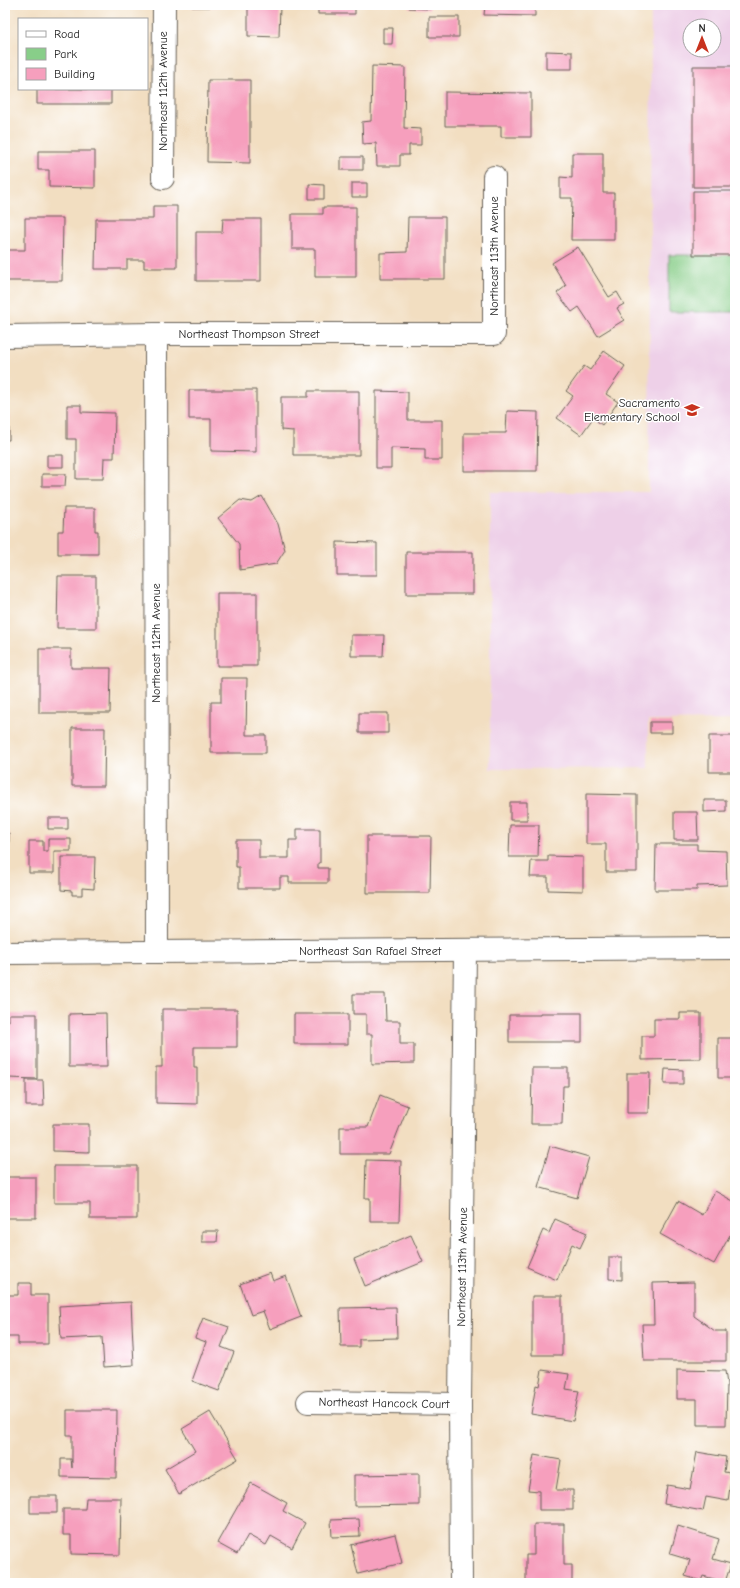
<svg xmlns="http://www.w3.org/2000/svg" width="740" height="1588" viewBox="0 0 740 1588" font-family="'Comic Neue',sans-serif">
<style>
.built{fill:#eed0e8;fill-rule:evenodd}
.green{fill:#88ce89;stroke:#527552}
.building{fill:#f69fbd}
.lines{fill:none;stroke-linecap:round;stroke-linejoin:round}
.minor-casing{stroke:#676056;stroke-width:24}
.tertiary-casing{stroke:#676056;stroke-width:24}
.minor{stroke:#fff;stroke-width:22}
.tertiary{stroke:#fff;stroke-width:22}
.labels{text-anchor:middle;stroke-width:3;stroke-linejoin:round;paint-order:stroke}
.street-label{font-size:12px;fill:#1c1c1c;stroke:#fff}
.poi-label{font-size:12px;fill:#1c1c1c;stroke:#fff;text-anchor:end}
</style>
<rect width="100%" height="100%" fill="#fff"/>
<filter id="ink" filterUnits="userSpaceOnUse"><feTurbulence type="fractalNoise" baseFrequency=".025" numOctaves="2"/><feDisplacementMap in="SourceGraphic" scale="8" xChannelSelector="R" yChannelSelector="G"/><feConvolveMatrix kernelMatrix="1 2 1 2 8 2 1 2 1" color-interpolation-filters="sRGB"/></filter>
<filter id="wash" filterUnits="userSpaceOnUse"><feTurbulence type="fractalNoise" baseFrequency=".012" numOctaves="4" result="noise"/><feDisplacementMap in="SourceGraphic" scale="16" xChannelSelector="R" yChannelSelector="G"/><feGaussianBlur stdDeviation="0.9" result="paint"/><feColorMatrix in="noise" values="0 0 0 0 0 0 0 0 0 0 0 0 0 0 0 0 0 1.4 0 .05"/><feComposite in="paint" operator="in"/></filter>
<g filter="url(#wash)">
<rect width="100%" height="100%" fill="#f2dec1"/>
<path class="built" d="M651 5H735V720L648 721V768L490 769V492H649ZM690 26H714V50H690Z"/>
<path class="green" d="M669 255H735V312H669Z"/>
<g id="blocks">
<path class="building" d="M5 5H8V41H5Z
M192 5H219V7H192Z
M248 5H280L279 37 248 36Z
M318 5H355V14H318Z
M409 5H430V9L409 8Z
M485 5H535V16L484 15Z
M429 17H459V37H429Z
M383 28H393L392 44H383Z
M546 51 572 52V69H546Z
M5 55H7V124H5Z
M372 66 405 67 404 128 421 129V145H409V155H400V166H377L376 143 363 144 362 122 371 121Z
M693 66H735V187H693Z
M208 80H250V163L207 162Z
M37 89H111V104H37Z
M445 92 531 93V137H501V126H445Z
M38 151H95V188L49 187V170H38Z
M572 153H603V193H614V240H571L572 198H560V177L572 178Z
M341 157H363V170H341Z
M352 183H367V197H352Z
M309 184 324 185V199H309Z
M693 191H735V255H693Z
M153 206H177V268H144V260H127V269H95L96 219H153Z
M323 207H356V277H315V249H292V214H323Z
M408 217H445V279H380V253L407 252Z
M25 218H63L62 281H5V250H25Z
M223 219H261V281H196V232H222Z
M578 247 609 297 617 292 624 304 617 308 624 320 598 336 579 307 572 312 557 293 566 286 552 263Z
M604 351 625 366 606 394 618 402 602 425 593 418 581 435 557 418 573 396 566 391 584 366 590 370Z
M189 390H256V452L211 451V419H189Z
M308 391H359V455H293V431L281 430V397H308Z
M376 391 408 392V420H442V460H425V449L391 448V468H376Z
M67 405H81V412L115 413 114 458H104L103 479H76V439H67Z
M507 411 538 412 537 471H464V433H506Z
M5 415H9V440H5Z
M47 455H63V467H47Z
M42 474H66L65 486H42Z
M262 496 278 524 285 550 276 564 240 570 239 544 218 518 240 500 252 502Z
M64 508H95V531H98V554H58V531H63Z
M337 542 377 543V575H337Z
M406 552H473V594H406Z
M58 576H96V628H57Z
M217 593H257V666H217Z
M351 635H384L383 656H351Z
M39 649H71V668H111L110 713H39Z
M221 678H247L246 735H266V753H211V702H221Z
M359 713H388V733H359Z
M650 722H672V733H650Z
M72 728H105L104 786H72Z
M709 736H735V772H709Z
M586 794 637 795V872H606V844H586Z
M704 800H726V811L704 812Z
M510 802H527V820H510Z
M674 812H697L698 840H674Z
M48 818H68V829H48Z
M510 825H539L538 857H509Z
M297 829H320V863H318V868H328V883H289V877H280V888H239V867H236V840H259V858H289V840H297Z
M5 833H9V858H5Z
M367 836H431L430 893H367Z
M48 839H71V851H54V873H29V841H43V851H48Z
M656 844H697V850L726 851 727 885 697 886V890H655Z
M548 856 583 857V891L548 890V877H530L531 861H548Z
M61 857H95L94 889 82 888V895H72V891L61 890Z
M353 994H385L386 1021H400V1044H414V1063L372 1064V1034H366V1014H353Z
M162 1009H237V1047H194V1067H197V1104L156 1103V1067H162Z
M106 1013 107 1067H69V1014Z
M540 1013H582V1042H509V1015H540Z
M680 1013H701V1059L642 1060V1036H654V1019H680Z
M9 1014H37V1079L8 1078V1061H5V1020L9 1021Z
M294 1014H348V1044H294Z
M718 1038H735V1078H718Z
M532 1068H568V1086H563L562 1124H531Z
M665 1069 683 1070V1084H664Z
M627 1073H650L649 1113H627Z
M26 1080H43L44 1106H26Z
M380 1095 408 1106 389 1154H340V1127H368Z
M53 1124H89V1152L53 1151Z
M550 1146 589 1157 577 1198 538 1187Z
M366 1160 401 1161 399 1221H370V1198H365Z
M54 1166H137V1219H90V1203H54Z
M5 1177H36V1218H5Z
M715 1191 735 1202V1238L730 1235 714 1264 660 1234 678 1201 702 1215Z
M555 1219 587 1233 580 1248 572 1244 557 1280 527 1267 543 1230 549 1233Z
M202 1231H218L217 1242H202Z
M411 1235 423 1262 365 1286 354 1259Z
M609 1257H622V1280L609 1279Z
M270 1273 273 1281 286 1276 301 1317 270 1329 263 1311 251 1315 240 1284Z
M694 1282V1316L715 1331H726V1361H644L642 1324H654L653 1283Z
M18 1283H31V1295H48V1344H18V1337H5V1295H18Z
M532 1296H562V1355H532Z
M131 1302 134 1365 104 1367 102 1337 61 1339 59 1306Z
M396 1307 397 1338 359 1339V1347H341L340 1308Z
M203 1318 229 1327 221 1347 234 1352 219 1391 192 1381 206 1342 195 1338Z
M542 1370 569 1374 566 1389 579 1391 573 1421 531 1414 536 1385 539 1386Z
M677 1370 725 1371 727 1384 726 1425H697V1399H677Z
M67 1410H117L116 1478 61 1477V1459H71L72 1468V1435H67Z
M210 1412 238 1459 179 1494 165 1469 195 1451 182 1429Z
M697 1452 726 1457 724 1472 732 1473 728 1501 706 1497 703 1511 664 1504 667 1485 690 1489Z
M534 1455 561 1460 556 1490H573V1510H539V1491L528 1490Z
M419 1474V1505L354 1506V1475Z
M251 1483 287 1503 283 1511 305 1523 292 1548 271 1536 266 1545 248 1535 237 1554 217 1543Z
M30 1496H57V1513H30Z
M86 1498H121L120 1555 71 1554V1535H63V1509H85Z
M359 1519 360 1536 332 1537 331 1520Z
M534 1524H564V1565H572V1582H526V1555H534Z
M678 1526 719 1539 713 1559 731 1564 725 1582 703 1576 701 1581 685 1576 690 1560 670 1554Z
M395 1534 402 1563 358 1574 351 1545Z
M121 1580H134V1583H121Z"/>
</g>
</g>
<g filter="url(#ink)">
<use href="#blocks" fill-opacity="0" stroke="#676056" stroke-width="1"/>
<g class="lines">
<g class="minor-casing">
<path id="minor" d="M163 178 164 5
M156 334 157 952
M5 336 156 334H494V177
M308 1402 460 1404
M461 1583 460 1404 465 951"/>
</g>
<g class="tertiary-casing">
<path id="tertiary" d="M5 953 735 948"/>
</g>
<use href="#minor" class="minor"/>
<use href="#tertiary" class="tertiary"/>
</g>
</g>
<defs>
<g id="school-bare" transform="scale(1.2)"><path d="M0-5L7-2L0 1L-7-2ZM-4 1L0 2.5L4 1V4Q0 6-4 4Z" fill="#c8321e" stroke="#fff" stroke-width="2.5" paint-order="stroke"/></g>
</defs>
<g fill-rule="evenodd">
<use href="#school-bare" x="692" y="410"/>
</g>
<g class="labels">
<g class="street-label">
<text transform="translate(163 91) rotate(-90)" y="4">Northeast 112th Avenue</text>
<text transform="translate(494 256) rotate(-90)" y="4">Northeast 113th Avenue</text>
<text x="249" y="338">Northeast Thompson Street</text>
<text transform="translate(156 643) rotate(-90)" y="4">Northeast 112th Avenue</text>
<text x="370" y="955">Northeast San Rafael Street</text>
<text transform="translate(462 1267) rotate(-89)" y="4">Northeast 113th Avenue</text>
<text transform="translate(384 1403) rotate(1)" y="4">Northeast Hancock Court</text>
</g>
<g class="poi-label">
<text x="680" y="407">Sacramento<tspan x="680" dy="14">Elementary School</tspan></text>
</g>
</g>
<rect width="740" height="1588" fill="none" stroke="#fff" stroke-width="20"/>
<rect x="18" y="18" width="130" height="72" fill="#ffffff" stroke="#a4a4a4"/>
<rect x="26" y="31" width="20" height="6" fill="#ffffff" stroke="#a4a4a4"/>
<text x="54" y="38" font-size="12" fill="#1c1c1c">Road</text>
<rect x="26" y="48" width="20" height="12" fill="#88ce89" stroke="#a4a4a4"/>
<text x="54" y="58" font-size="12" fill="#1c1c1c">Park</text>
<rect x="26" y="68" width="20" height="12" fill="#f69fbd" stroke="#a4a4a4"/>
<text x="54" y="78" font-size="12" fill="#1c1c1c">Building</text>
<g transform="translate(702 38)"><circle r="19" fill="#ffffff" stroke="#a4a4a4"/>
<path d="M0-3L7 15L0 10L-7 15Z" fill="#c8321e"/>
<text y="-6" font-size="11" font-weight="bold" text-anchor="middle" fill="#1c1c1c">N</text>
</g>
</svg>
